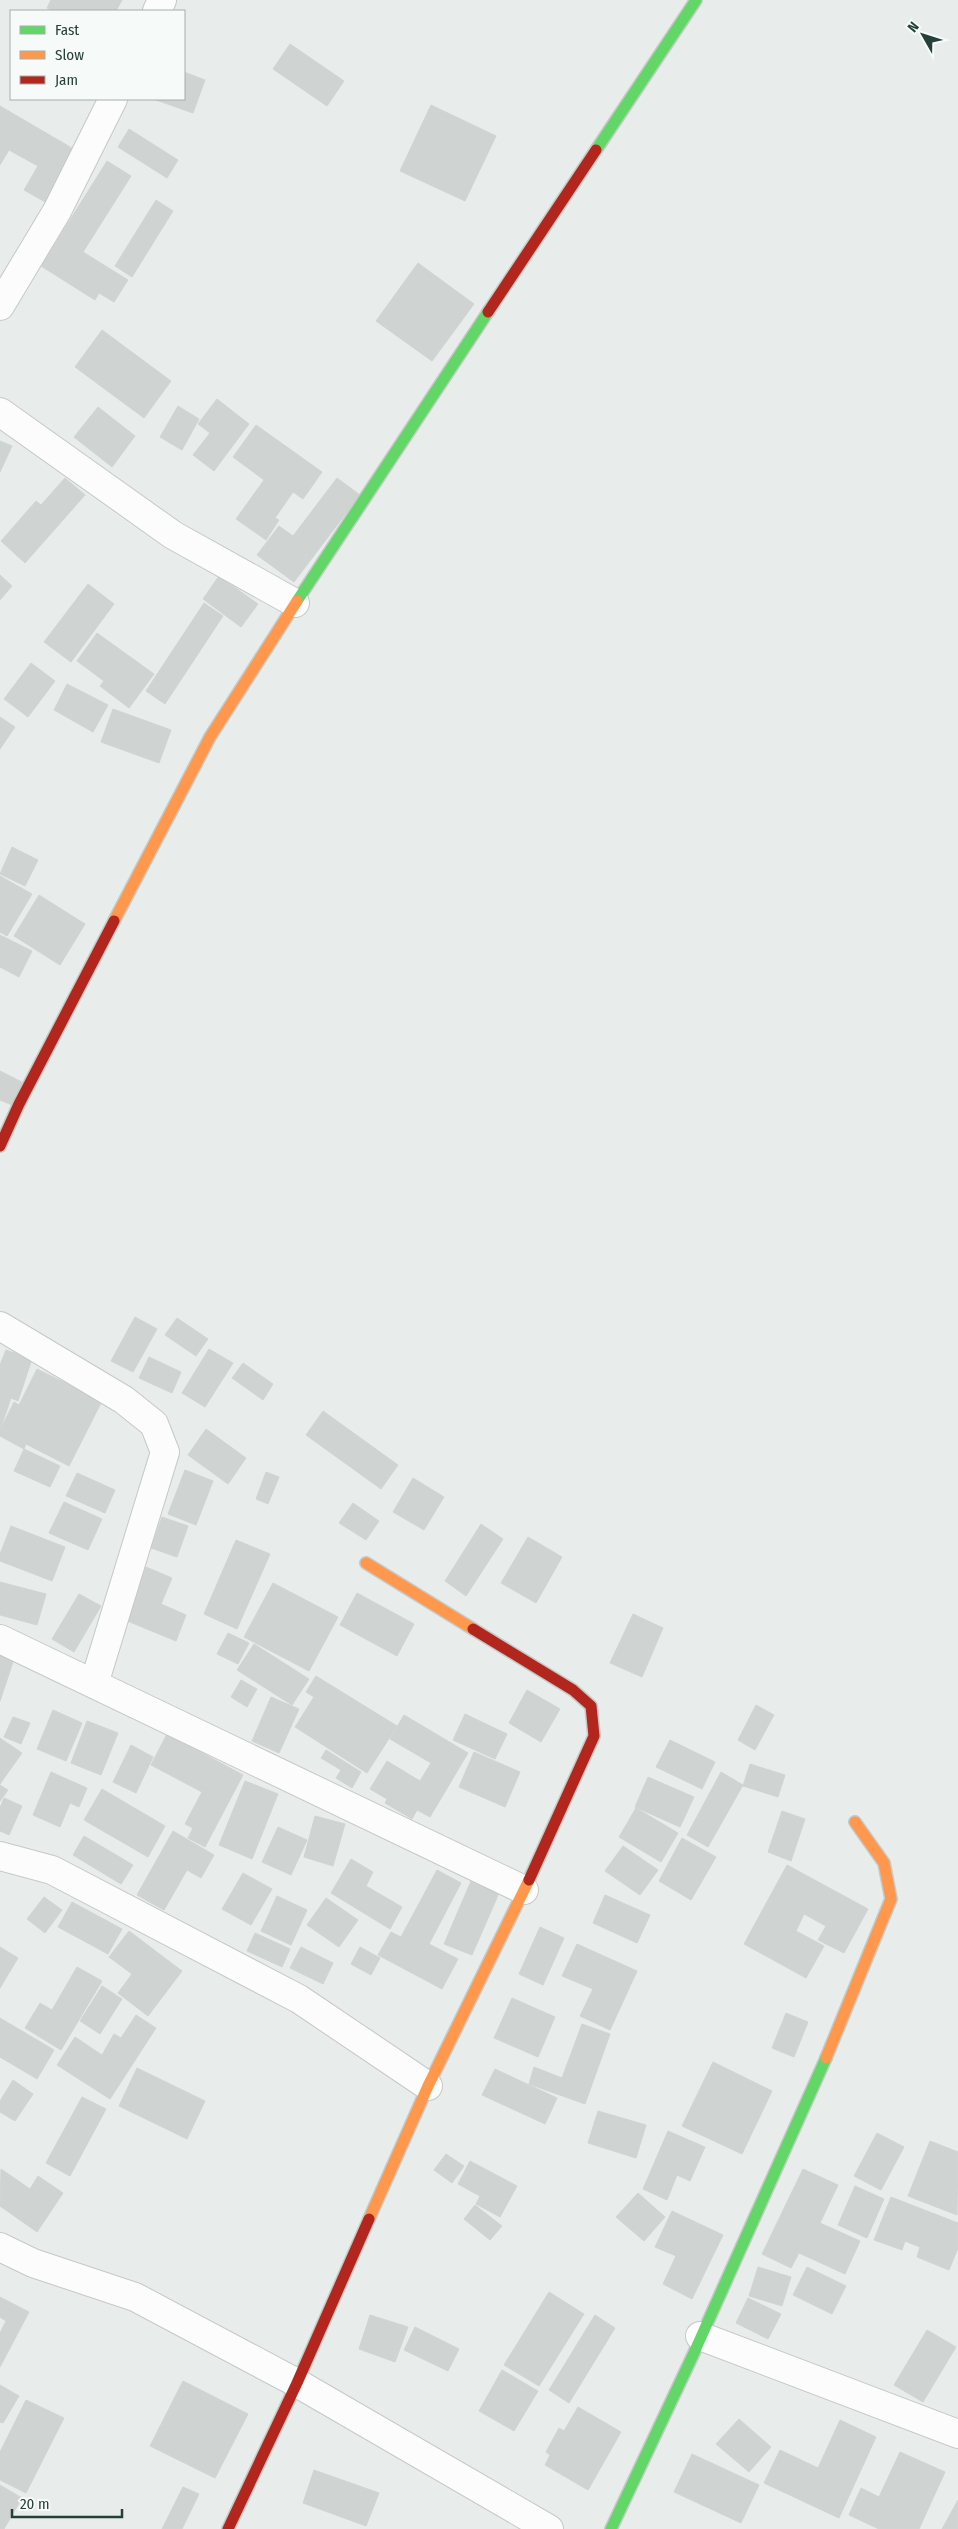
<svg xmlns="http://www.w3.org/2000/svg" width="958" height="2529" viewBox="0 0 958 2529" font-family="'Fira Sans Condensed',sans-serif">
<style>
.building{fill:#cfd3d1;stroke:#d0d5d3}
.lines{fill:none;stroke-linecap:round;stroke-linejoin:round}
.street-casing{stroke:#c5c9c7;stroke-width:30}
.fast-casing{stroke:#c3cac7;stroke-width:14}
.slow-casing{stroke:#c3cac7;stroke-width:14}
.jam-casing{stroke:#c3cac7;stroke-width:14}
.street{stroke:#fcfcfc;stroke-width:28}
.fast{stroke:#63d668;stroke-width:11}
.slow{stroke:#ff974d;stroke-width:11}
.jam{stroke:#b3261e;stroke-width:11}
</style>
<rect width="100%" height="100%" fill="#e8ecea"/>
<path class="building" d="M51 0H122L116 11H54L47 8Z
M290 44 344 81 327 106 273 69Z
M184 72 205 80 193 113 156 100 184 99Z
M431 105 496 136 465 201 400 171Z
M0 106 77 151 47 203 24 190 38 166 9 150 0 165Z
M129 129 178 160 167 178 118 147Z
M107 161 131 176 83 252 128 280 114 302 99 293 95 300 41 266Z
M156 200 173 211 132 277 115 266Z
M418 263 474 304 432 361 376 321Z
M102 330 171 381 144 418 75 367Z
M217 399 249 424 214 471 193 455 210 433 198 424Z
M178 406 199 419 182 450 160 437Z
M98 407 135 436 112 467 74 437Z
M256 425 322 472 303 499 293 492 275 518 279 520 266 540 236 519 264 480 233 457Z
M0 441 12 446 0 472Z
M65 478 85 495 25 563 1 541 36 501 41 505Z
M337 478 360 495 294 582 257 555 279 526 293 536Z
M0 575 12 586 0 600Z
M219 576 258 604 241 627 203 599Z
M88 584 114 604 71 662 44 642Z
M204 603 223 616 165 704 146 691Z
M97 633 154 674 129 708 100 686 104 681 77 661Z
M31 663 55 681 28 717 4 699Z
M67 684 108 705 93 732 54 710Z
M113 709 171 730 159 763 101 742Z
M0 717 15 727 0 749Z
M12 847 38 860 25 886 0 874Z
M0 876 32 894 7 936 0 932Z
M39 895 85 924 60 965 14 936Z
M0 935 32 951 19 977 0 967Z
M0 1071 22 1082 12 1105 0 1100Z
M135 1317 157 1329 133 1372 111 1361Z
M177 1318 208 1339 196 1356 165 1335Z
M209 1349 233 1363 205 1407 182 1393Z
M6 1350 32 1359 18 1401 11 1398 0 1430V1365Z
M149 1357 181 1372 172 1393 139 1378Z
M243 1363 273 1384 263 1400 232 1378Z
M37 1369 102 1401 69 1466 26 1444 24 1449 0 1436V1430L14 1402 19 1405Z
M323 1411 398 1465 381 1489 306 1435Z
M206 1429 246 1458 228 1484 188 1455Z
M24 1449 60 1466 50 1487 14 1471Z
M185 1470 213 1481 196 1525 168 1514Z
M266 1472 279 1477 268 1504 256 1499Z
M77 1473 115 1490 105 1513 66 1496Z
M413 1478 444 1497 424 1530 393 1512Z
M64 1502 102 1519 88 1550 49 1533Z
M353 1503 379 1521 366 1540 339 1523Z
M162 1517 188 1526 177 1557 151 1548Z
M481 1524 503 1539 466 1596 445 1581Z
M11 1526 65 1547 52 1581 0 1561V1554Z
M528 1537 562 1557 536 1603 501 1583Z
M236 1540 270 1554 237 1629 204 1614Z
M146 1567 172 1578 161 1604 186 1615 176 1641 125 1620Z
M0 1582 46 1594 37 1625 0 1615Z
M273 1583 338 1617 309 1671 244 1637Z
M357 1593 414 1624 397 1656 340 1625Z
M79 1594 101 1606 74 1652 52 1639Z
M633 1614 663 1628 642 1677 610 1663Z
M228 1633 249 1643 238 1664 217 1654Z
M254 1644 309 1679 292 1705 237 1670Z
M0 1651 15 1656 0 1701Z
M316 1676 397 1726 367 1773 295 1727 314 1697 306 1692Z
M241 1680 257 1689 247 1707 231 1697Z
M527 1690 560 1709 541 1742 509 1723Z
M271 1697 299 1709 279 1753 252 1741Z
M756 1705 774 1715 755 1750 738 1740Z
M53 1710 82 1723 66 1761 37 1749Z
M465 1714 507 1734 495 1759 453 1740Z
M404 1715 468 1753 430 1817 417 1810 412 1819 385 1803 387 1799 370 1789 387 1761 420 1781 431 1763 390 1739Z
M13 1717 30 1723 21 1744 4 1737Z
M87 1721 118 1733 101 1775 71 1763Z
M167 1734 243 1775 205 1847 188 1838 193 1828 185 1824 202 1792 151 1765Z
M0 1738 22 1753 0 1784Z
M670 1740 715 1762 702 1789 656 1767Z
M131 1745 153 1757 136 1793 113 1782Z
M326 1750 361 1772 352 1788 336 1778 341 1770 321 1758Z
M474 1752 520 1772 505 1807 459 1787Z
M750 1764 785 1775 778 1797 743 1786Z
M51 1772 87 1788 79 1807 70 1803 60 1827 33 1815Z
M721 1772 743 1785 708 1847 687 1835Z
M648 1777 694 1797 680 1827 635 1807Z
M245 1781 278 1794 252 1859 219 1845Z
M0 1785 8 1790 0 1801Z
M102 1789 165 1826 148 1857 84 1820Z
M4 1798 22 1806 9 1835 0 1831V1808Z
M636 1808 678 1833 661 1862 619 1837Z
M782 1811 805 1819 791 1861 768 1852Z
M315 1816 345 1824 333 1866 304 1857Z
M278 1827 307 1840 291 1875 262 1862Z
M173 1831 214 1855 201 1878 187 1870 164 1910 137 1895Z
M84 1836 133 1865 121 1884 73 1855Z
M682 1838 716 1857 691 1900 659 1881Z
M623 1846 658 1870 640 1895 605 1871Z
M351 1859 373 1872 366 1886 402 1907 390 1929 331 1893Z
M787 1865 868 1909 844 1953 818 1940 826 1926 804 1914 796 1931 824 1946 806 1978 744 1944Z
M437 1870 461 1883 429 1944 458 1959 442 1989 378 1955 391 1932 401 1937Z
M243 1873 272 1889 251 1925 222 1909Z
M471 1881 499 1893 472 1955 444 1944Z
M605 1895 650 1915 637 1943 593 1923Z
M277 1896 307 1910 291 1945 261 1931Z
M44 1897 62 1910 45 1933 27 1919Z
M326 1898 358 1920 339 1947 307 1925Z
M72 1902 122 1929 108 1954 58 1927Z
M540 1927 564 1938 543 1985 519 1974Z
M129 1931 182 1971 148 2016 118 1993 132 1974 109 1957Z
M255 1933 290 1949 282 1967 247 1951Z
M577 1944 637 1971 610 2030 580 2016 593 1989 562 1976Z
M0 1947 18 1958 0 1988Z
M301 1947 333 1963 323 1984 290 1968Z
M360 1947 380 1958 371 1975 351 1964Z
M77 1967 102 1981 61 2050 25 2028 40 2003 52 2010Z
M102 1986 122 1999 100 2034 80 2021Z
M512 1998 555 2017 538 2057 494 2038Z
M786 2013 808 2022 794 2057 772 2048Z
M136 2015 156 2028 110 2099 57 2065 75 2037 102 2055 114 2034 121 2038Z
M0 2018 54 2050 37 2079 0 2057Z
M582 2024 610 2034 585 2104 529 2084 534 2067 562 2078Z
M713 2062 772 2091 742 2154 682 2126Z
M137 2068 205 2101 187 2139 119 2106Z
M495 2069 557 2098 545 2124 482 2095Z
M13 2080 33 2094 15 2121 0 2112V2101Z
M82 2097 106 2109 70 2176 46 2163Z
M598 2111 646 2125 636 2158 588 2143Z
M668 2131 705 2147 690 2181 677 2175 667 2200 643 2189Z
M877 2133 904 2147 881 2190 854 2176Z
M930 2141 958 2152 957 2215 908 2196Z
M446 2154 464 2166 452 2183 434 2170Z
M470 2161 517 2186 500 2217 476 2204 480 2196 458 2184Z
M1 2169 30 2189 38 2176 63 2193 37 2232 0 2206Z
M803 2169 838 2185 820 2223 860 2241 845 2274 799 2253 791 2268 762 2254Z
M855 2186 884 2199 867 2238 838 2225Z
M638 2193 665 2217 644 2241 616 2217Z
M891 2197 958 2223V2248L949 2270 917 2257 920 2247 905 2241 902 2250 874 2240Z
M475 2205 502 2226 490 2240 464 2219Z
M672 2211 723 2235 692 2299 663 2284 676 2256 655 2247Z
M758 2267 791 2277 782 2306 749 2296Z
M807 2267 846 2286 832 2314 793 2295Z
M549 2292 584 2314 539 2386 504 2365Z
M0 2297 29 2312 0 2367V2333L6 2321 0 2317Z
M748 2298 781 2314 768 2339 736 2323Z
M370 2315 408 2327 395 2362 359 2349Z
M595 2315 615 2328 569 2403 549 2390Z
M415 2327 459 2349 448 2371 404 2350Z
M927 2330 956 2347 923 2402 894 2385Z
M502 2370 538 2391 514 2431 479 2411Z
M183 2381 248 2414 215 2478 150 2446Z
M0 2385 19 2396 3 2423 0 2422Z
M26 2400 64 2418 26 2493 0 2480V2452Z
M578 2407 621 2432 588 2490 545 2465 550 2455 546 2452 559 2428 564 2431Z
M739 2419 771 2447 749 2472 716 2444Z
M840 2420 876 2437 839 2518 764 2483 780 2450 818 2468Z
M900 2452 945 2472 919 2529H879L849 2515 861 2488 879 2497Z
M692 2454 759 2485 741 2523 674 2492Z
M314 2470 379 2493 366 2526 303 2503Z
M0 2485 22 2498 4 2529H0Z
M183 2487 199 2494 182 2529H162Z
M958 2500V2529H942Z"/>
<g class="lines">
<g class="street-casing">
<path id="street" d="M157 11 162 0
M0 306 57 211 113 99
M0 412 173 535 295 603
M0 1326 124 1400 154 1424 165 1452 94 1684
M0 1639 524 1890
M0 1856 52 1870 299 1999 428 2086
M0 2247 33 2263 135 2297 297 2383 549 2529
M700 2336 958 2434"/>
</g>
<g class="fast-casing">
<path id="fast" d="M596 150 696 0
M297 601 488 312
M611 2529 693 2355 826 2058"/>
</g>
<g class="slow-casing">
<path id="slow" d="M114 921 210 737 297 601
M366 1563 473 1629
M826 2058 891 1899 884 1863 855 1822
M369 2219 428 2086 529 1880"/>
</g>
<g class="jam-casing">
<path id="jam" d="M488 312 596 150
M0 1146 19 1104 114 921
M473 1629 573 1690 591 1706 594 1736 529 1880
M228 2529 297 2383 369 2219"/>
</g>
<use href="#street" class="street"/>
<use href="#fast" class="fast"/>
<use href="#slow" class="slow"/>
<use href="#jam" class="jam"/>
</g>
<rect x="10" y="10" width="175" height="90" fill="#f6faf8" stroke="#a2b0ac"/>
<rect x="20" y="26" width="25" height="8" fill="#63d668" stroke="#a2b0ac"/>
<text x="55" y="35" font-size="15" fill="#254039">Fast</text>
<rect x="20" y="51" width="25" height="8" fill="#ff974d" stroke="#a2b0ac"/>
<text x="55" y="60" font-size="15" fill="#254039">Slow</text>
<rect x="20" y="76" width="25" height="8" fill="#b3261e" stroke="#a2b0ac"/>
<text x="55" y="85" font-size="15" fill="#254039">Jam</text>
<g transform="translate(923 35) rotate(309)" stroke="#f6faf8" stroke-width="4" paint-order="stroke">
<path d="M0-4L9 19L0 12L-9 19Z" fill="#254039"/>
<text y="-8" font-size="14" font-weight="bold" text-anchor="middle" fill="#254039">N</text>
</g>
<path d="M12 2509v8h110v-8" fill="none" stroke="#254039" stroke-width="2.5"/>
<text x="20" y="2509" font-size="15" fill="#254039" stroke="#f6faf8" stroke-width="4" paint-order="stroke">20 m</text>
</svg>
